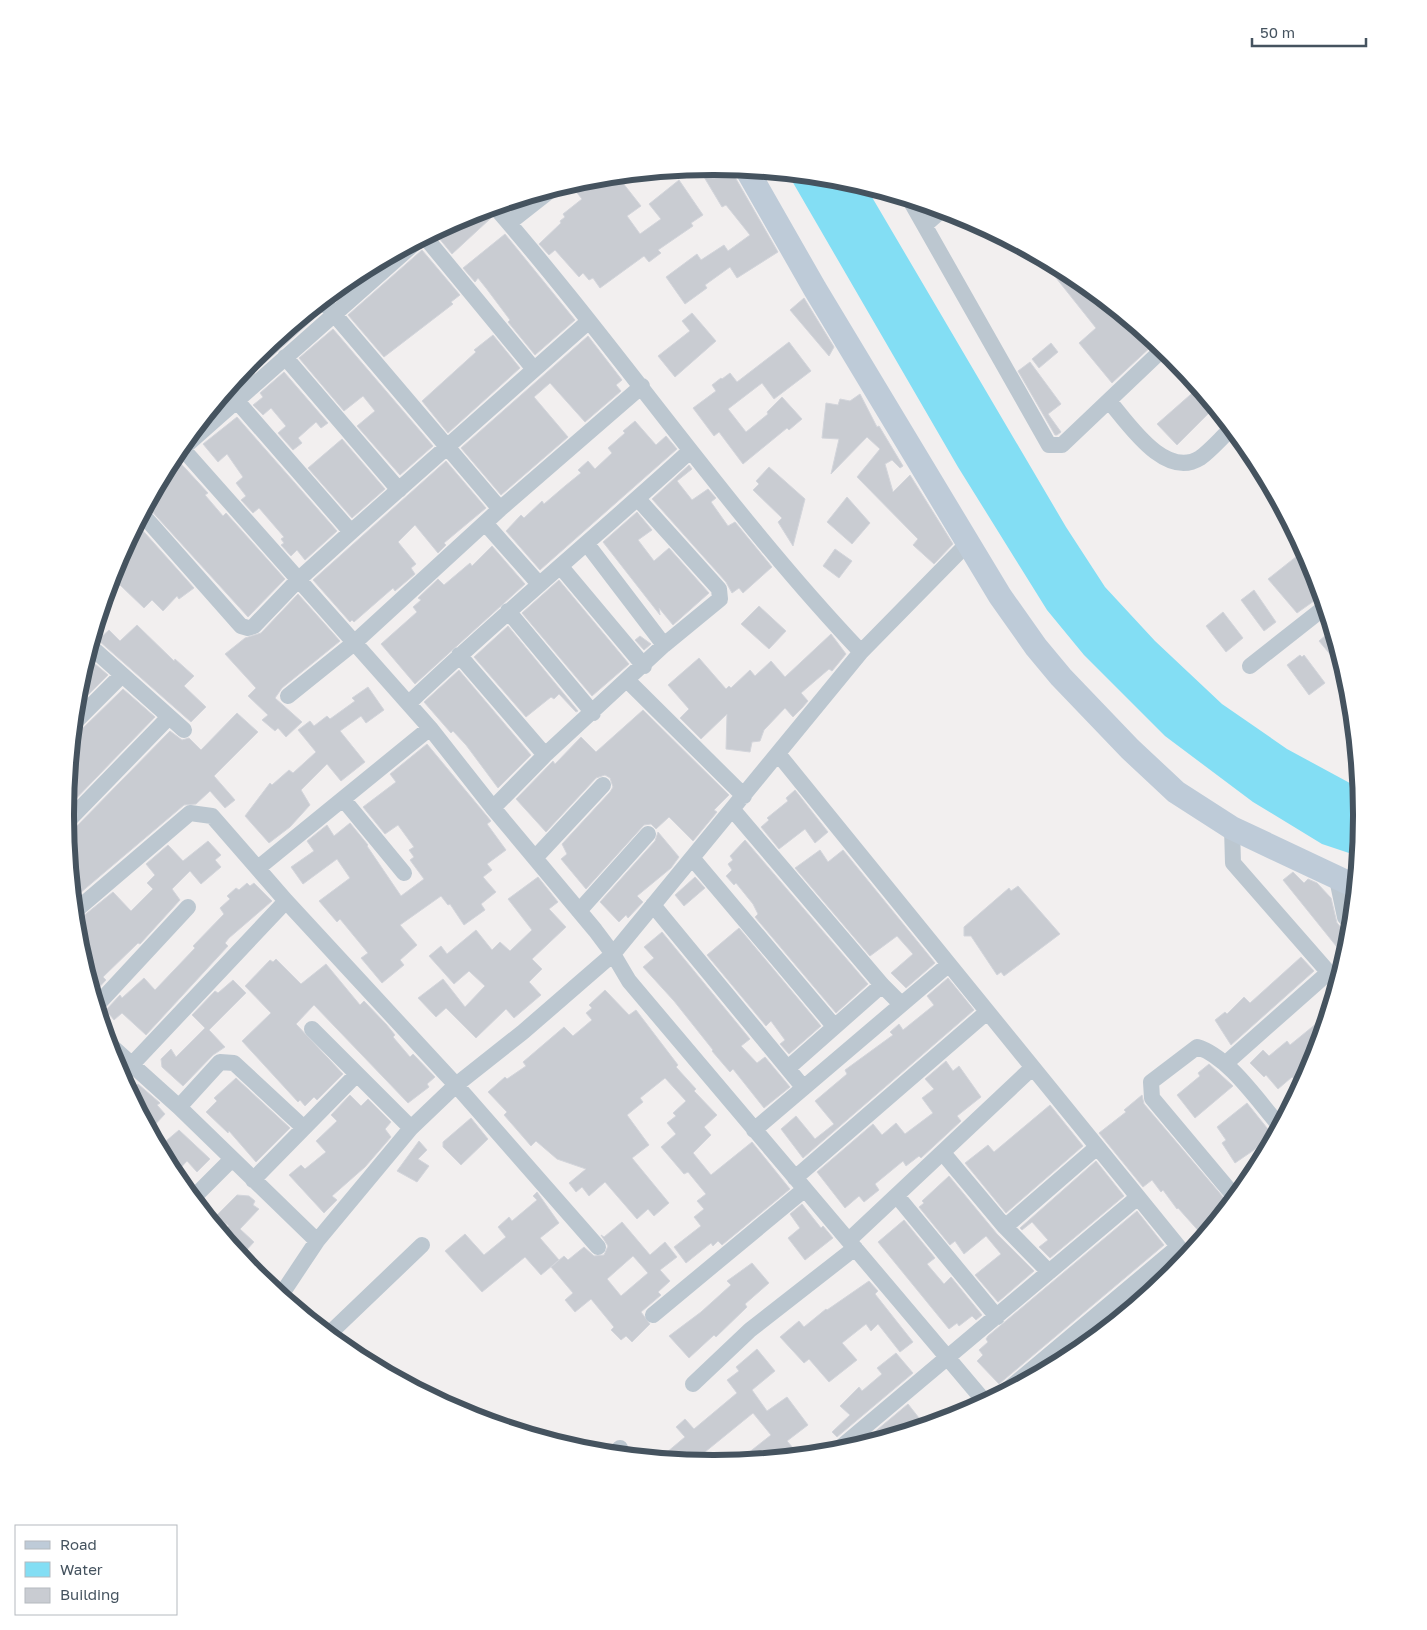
<svg xmlns="http://www.w3.org/2000/svg" width="1427" height="1630" viewBox="0 0 1427 1630" font-family="'Golos Text',sans-serif">
<style>
.water{fill:#83def4}
.building{fill:#c9ccd2;stroke:#d3d5db;fill-rule:evenodd}
.lines{fill:none;stroke-linecap:round;stroke-linejoin:round}
.street{stroke:#bcc7d0;stroke-width:16}
.secondary{stroke:#becbd8;stroke-width:24}
.rim{fill:none;stroke:#45535f;stroke-width:6}
</style>
<rect width="100%" height="100%" fill="#f2efef"/>
<path class="water" d="M788 174 840 179 866 187 1066 527 1105 587 1155 641 1222 704 1287 749 1359 788 1362 815 1358 856 1322 844 1253 802 1165 736 1084 655 1047 610 958 467Z"/>
<path class="building" d="M714 166 734 168 735 177 778 252 737 278 730 267 705 285 707 288 685 304 666 277 697 254 701 260 724 245 728 251 750 235 726 205 722 207 704 177 708 175 703 168Z
M612 176 615 181 619 178 641 206 627 216 640 234 661 219 649 204 679 180 703 215 691 223 693 226 658 250 661 253 649 262 644 256 600 288 593 278 589 280 583 273 579 277 555 250 549 255 539 244 561 223 560 221 565 217 563 214 582 199 570 184 587 179Z
M486 210 491 218 452 254 434 232 436 231 439 236 460 219Z
M505 234 575 320 535 355 508 322 510 320 486 288 478 278 475 282 463 268Z
M422 250 460 295 451 302 453 304 384 357 348 315Z
M1041 259 1074 276 1155 343 1112 383 1079 343 1096 328Z
M377 263 335 300 331 294 353 276Z
M804 298 834 347 829 356 790 310Z
M315 307 320 313 248 378 243 371 255 356Z
M692 313 716 341 675 377 658 356 690 331 682 321Z
M333 329 433 446 400 475 357 426 375 411 363 396 344 411 299 358Z
M493 335 520 368 448 433 422 401 476 352 474 350Z
M588 336 622 380 616 385 621 391 585 422 550 383 534 397 568 437 501 495 461 448Z
M789 342 811 371 774 399 762 383 728 409 746 432 768 414 767 412 782 397 802 419 789 430 787 428 743 464 719 432 714 436 693 408 716 391 712 385 721 378 722 379 730 373 737 382Z
M1051 343 1058 352 1039 368 1032 359Z
M1030 362 1061 404 1048 414 1061 432 1057 435H1055L1018 371Z
M284 372 328 423 321 428 316 422 298 438 302 443 293 450 278 433 286 426 271 408 263 415 253 405 263 397 260 393Z
M1198 388 1214 408 1177 445 1157 424Z
M860 394 877 427 879 426 903 466 900 468 892 460 885 464 893 492 910 475 953 544 934 564 913 545 918 539 857 477 880 449 867 437 831 474 839 439 822 438 826 403 838 405 840 399 850 401Z
M237 417 337 531 305 560 297 550 291 556 281 545 284 543 281 539 284 537 259 508 253 513 241 500 246 496 236 483 243 477 227 454 218 462 203 444Z
M635 421 656 445 666 436 677 449 540 570 506 531 521 515 524 518 542 501 544 504 565 486 581 473 578 470 588 461 595 469 612 453 608 448 625 433 623 431Z
M342 439 385 489 352 518 308 468Z
M174 456 208 493 205 495 223 516 226 513 285 579 248 617 147 506Z
M446 461 486 508 444 543 446 545 438 553 415 525 398 542 416 564 411 568 415 574 395 591 393 588 354 622 352 620 350 622 313 580Z
M689 465 692 469 677 481 692 500 708 489 716 498 711 502 728 526 735 522 772 567 743 593 739 588 732 593 726 582 652 499Z
M769 467 805 499 793 546 778 522 782 518 753 490 759 484 756 481Z
M847 497 870 523 852 544 827 522Z
M637 512 652 530 638 540 654 561 669 548 709 593 673 625 659 608 660 615 603 542Z
M137 524 194 588 179 599 177 596 163 611 152 600 144 608 120 585 111 594 107 591 114 567Z
M492 546 525 584 415 684 381 644 417 612 413 607 421 600 418 598 438 579 444 585 470 563 472 566Z
M835 549 852 561 839 578 823 566Z
M1297 556 1303 563 1308 559 1321 596 1297 613 1268 579Z
M559 580 629 664 592 696 522 613Z
M1254 590 1276 622 1264 631 1241 600Z
M298 594 340 641 282 688 275 698 302 722 286 737 278 728 275 731 262 720 268 715 248 696 256 688 225 654 245 638 261 633Z
M759 606 786 631 769 649 741 624Z
M1223 612 1243 638 1226 652 1206 626Z
M137 625 174 661 175 659 194 676 184 686 206 707 191 722 98 640 109 630 120 641Z
M508 626 578 711 576 712 559 694 554 699 551 697 526 717 474 657Z
M1332 630 1344 671 1319 641Z
M831 634 846 654 832 671 829 669 801 693 808 701 802 708 793 717 785 708 764 730 760 741 752 742 750 752 726 749 727 714 701 739 680 718 689 709 668 685 699 658 726 689 729 686 731 688 750 670 755 676 771 661 785 677Z
M640 636 651 644 644 650 635 640Z
M1300 655 1302 657 1304 655 1325 683 1309 695 1287 665Z
M87 657 108 675 76 707 78 688Z
M459 670 531 755 498 788 466 745 453 731 451 733 424 702Z
M368 687 384 710 366 723 361 716 340 731 365 762 341 781 327 764 301 790 310 805 290 827 269 843 245 816 270 783 272 785 289 770 293 773 316 752 298 730 310 721 314 726 327 716 330 719 355 701 352 698Z
M123 689 155 717 66 809 73 733 81 730Z
M643 710 729 795 714 810 717 812 693 841 669 817 656 829 651 824 644 825 586 889 561 859 567 854 562 844 610 792 613 787 610 778 605 775 596 778 546 832 516 799 553 761 555 764 581 737 596 752Z
M237 713 258 732 214 776 235 800 225 808 210 791 196 804 184 805 73 899 67 833 73 830 170 731 182 740 189 738 201 750Z
M427 744 491 821 487 824 506 850 487 864 492 870 483 877 496 892 481 904 485 910 464 925 450 904 448 905 441 896 400 925 417 945 400 960 404 965 382 983 361 958 368 953 340 919 337 922 319 901 350 878 337 859 303 884 291 867 314 851 307 841 327 825 334 836 350 823 368 845 367 846 401 896 424 879 410 860 414 857 409 850 414 847 398 825 385 834 363 807 396 782 390 774Z
M795 790 828 832 815 843 805 829 779 849 761 827 769 820 767 818 788 801 786 798Z
M658 832 679 857 671 868 637 896 643 902 628 918 626 915 619 922 600 902 655 841Z
M745 840 868 984 836 1013 755 917 758 914 753 904 736 883 734 885 726 876 732 870 728 864 733 860 730 856Z
M208 841 221 855 215 860 221 867 201 884 190 871 172 889 180 900 140 944 138 943 103 977 106 980 93 994 77 941 76 922 113 892 131 911 153 889 147 883 155 875 146 864 168 845 183 861Z
M820 850 828 862 843 850 935 963 906 988 891 973 913 954 897 936 870 956 795 868Z
M1293 872 1304 883 1308 879 1317 883 1331 898 1337 923 1344 931 1350 934 1345 957 1283 880Z
M538 877 558 902 549 909 566 927 532 959 542 969 529 982 541 995 514 1018 506 1009 476 1038 446 1008 436 1017 418 998 443 979 465 1007 485 986 469 971 454 984 429 956 441 946 447 954 476 930 492 950 500 942 510 951 532 930 508 899Z
M695 877 705 888 684 906 675 895Z
M247 883 250 886 254 883 272 901 229 938 225 943 228 946 146 1035 122 1013 114 1020 106 1010 120 995 122 998 144 978 155 990 195 948 193 946 224 914 220 908 230 899 227 896 236 888 239 890Z
M1018 886 1060 934 1004 976 1001 972 997 975 971 936H964V927L1009 888 1011 891Z
M739 928 821 1026 789 1054 780 1044 785 1040 771 1021 766 1026 707 955Z
M662 932 750 1039 741 1046 757 1063 765 1057 790 1087 764 1108 733 1069 730 1072 712 1051 713 1050 674 1001 643 967 654 958 644 947Z
M1301 957 1314 971 1231 1045 1215 1020 1225 1012 1227 1014 1244 997 1250 1003Z
M276 959 301 984 326 964 360 1005 364 1001 386 1024 395 1035 393 1037 410 1057 413 1054 435 1077 427 1084 429 1087 408 1103 314 1005 296 1024 343 1074 317 1100 314 1097 305 1106 300 1100 298 1102 242 1041 271 1013 245 986 270 960 273 962Z
M948 978 974 1010 803 1158 781 1129 796 1116 815 1139 834 1124 815 1101 847 1074 845 1070 893 1035 890 1032 899 1024 903 1030 934 1005 927 996Z
M233 980 246 993 209 1030 225 1047 213 1055 183 1086 162 1067 161 1059 171 1049 176 1057 205 1028 192 1015 215 991 218 993Z
M605 990 629 1015 636 1010 678 1065 676 1067 696 1089 694 1091 717 1115 704 1127 711 1135 693 1153 711 1175 752 1142 790 1189 722 1245 718 1241 713 1246 711 1243 686 1263 674 1247 701 1226 694 1217 704 1209 697 1201 706 1194 688 1172 684 1174 661 1147 676 1134 667 1123 676 1116 673 1113 686 1101 665 1078 640 1098 643 1102 627 1115 649 1145 632 1158 669 1203 654 1216 648 1209 637 1219 605 1182 589 1196 582 1187 576 1192 569 1183 586 1169 557 1159 536 1141 531 1146 504 1115 507 1112 488 1092 505 1077 507 1079 526 1066 523 1062 564 1027 573 1036 592 1020 586 1013 592 1008 589 1005Z
M1328 1014 1313 1063 1301 1085 1292 1077 1278 1089 1266 1075 1264 1077 1250 1063 1263 1050 1269 1056 1287 1041 1290 1045Z
M946 1061 953 1071 959 1066 981 1097 957 1116 961 1121 921 1158 919 1156 906 1166 903 1161 875 1184 879 1190 864 1202 859 1196 845 1208 817 1172 873 1124 882 1135 896 1123 905 1134 933 1113 922 1098 934 1089 925 1079Z
M1209 1064 1233 1086 1195 1118 1177 1095 1200 1076 1198 1073Z
M236 1078 290 1128 256 1162 229 1131 228 1133 206 1112 217 1101 214 1098Z
M138 1084 160 1103 157 1105 165 1114 150 1130 129 1091Z
M350 1095 361 1106 368 1099 391 1122 385 1129 391 1137 365 1167 332 1196 337 1200 324 1213 289 1175 301 1165 305 1169 326 1152 316 1141 337 1121 331 1115Z
M1142 1095 1144 1104 1229 1204 1203 1236 1178 1208 1177 1209 1163 1190 1161 1192 1152 1180 1143 1187 1099 1133 1126 1112 1124 1110Z
M1247 1103 1271 1133 1254 1150 1235 1163 1222 1143 1226 1140 1217 1127Z
M1050 1105 1083 1146 1006 1213 965 1163 988 1145 994 1152Z
M471 1118 488 1139 461 1165 443 1147V1142Z
M179 1130 210 1159 197 1172 187 1161 174 1175 159 1147Z
M419 1141 427 1150 418 1159 429 1166 417 1182 397 1171Z
M1096 1161 1124 1196 1050 1258 1039 1247 1048 1240 1032 1222 1022 1230 1020 1228Z
M949 1176 997 1234 1034 1271 998 1302 975 1275 1001 1254 986 1236 964 1254 955 1241 950 1245 919 1207 924 1203 922 1201Z
M537 1192 559 1223 540 1238 559 1260 541 1275 525 1257 482 1292 445 1251 465 1234 484 1255 506 1237 498 1227 509 1217 512 1221 537 1200 533 1196Z
M237 1195 249 1196 255 1201 253 1205 259 1209 240 1229 254 1242 242 1255 222 1233 229 1226 216 1216Z
M802 1204 821 1228 823 1226 833 1238 805 1260 788 1238 800 1228 790 1214Z
M1137 1211 1164 1245 999 1384 977 1361 983 1355 979 1350 988 1342 986 1339 988 1336Z
M904 1220 935 1258 927 1264 944 1284 951 1277 982 1315 976 1320 972 1316 959 1326 957 1323 949 1329 878 1242Z
M622 1222 650 1255 665 1242 677 1257 660 1270 670 1281 658 1292 661 1295 641 1312 650 1324 632 1342 626 1336 621 1340 611 1330 614 1327 591 1299 575 1312 565 1300 573 1293 551 1267 564 1256 568 1260 584 1247 594 1256 604 1255 608 1246 601 1235 604 1237ZM633 1256 648 1273 621 1296 607 1279Z
M752 1263 769 1283 745 1304 747 1307 716 1337 714 1335 689 1358 669 1336 701 1312 731 1285 727 1281Z
M1165 1271 1169 1276 1100 1333 1096 1328Z
M869 1281 878 1291 875 1294 913 1342 900 1352 878 1324 871 1331 866 1324 842 1343 857 1360 829 1382 809 1359 804 1363 780 1337 799 1321 804 1327 826 1309 827 1310Z
M757 1349 775 1371 752 1390 767 1411 787 1397 808 1425 787 1441 799 1455 738 1461 771 1435 753 1413 705 1452 715 1463 660 1458 685 1437 676 1427 685 1419 694 1429 737 1393 727 1380 739 1371 736 1367Z
M896 1353 913 1373 837 1437 832 1432 850 1415 840 1406 859 1387 862 1391 882 1374 877 1368Z
M908 1404 919 1418 912 1423 916 1428 875 1440 871 1435Z"/>
<g class="lines">
<path class="street" d="M910 200 1049 445H1062L1163 349
M495 207C621 352 729 513 861 652
M509 223 551 190
M925 225 942 210
M425 237 533 368
M323 301 500 509
M285 357 399 490
M236 400 351 532
M1109 401C1128 423 1165 480 1200 458 1211 450 1221 438 1231 429
M181 447 430 728 493 808 595 930 613 954 629 981 985 1402
M182 449 416 242
M142 514 241 626 248 628 254 626 298 580 351 532 589 321
M485 523 539 584
M587 544 664 645
M561 567 644 666
M508 611 593 713
M90 646 184 730
M459 655 545 755 664 645 720 599 719 589 638 499
M1250 666 1325 607
M628 681 744 796
M288 696 354 643 500 509 642 386
M409 703C500 616 597 536 690 451
M74 723 122 675
M779 755 1186 1256
M343 799 404 873
M493 808 545 755
M733 810 882 985 901 1004
M66 823 169 717
M1232 828 1233 863 1337 982
M535 858 603 785
M693 859 834 1026
M258 868 430 728
M1337 879 1345 917 1351 924
M653 905 803 1087
M579 911 648 834
M74 912 190 813 212 816 286 901 456 1085 598 1247
M97 1005 188 907
M312 1029 411 1128
M109 1044 179 1107 317 1241
M1225 1064 1329 972
M788 1068 882 985
M121 1076 286 901
M179 1107 220 1062 234 1063 304 1128
M754 1130 948 965
M943 1153 1005 1227 1049 1272
M795 1178 987 1012
M253 1180 356 1075
M897 1196 997 1317
M1235 1197 1152 1098 1151 1082 1197 1047C1228 1056 1258 1101 1279 1125
M193 1198 231 1160
M1005 1227 1096 1148
M849 1240 1032 1068
M281 1295 317 1241 411 1128 456 1085 523 1032 613 954 861 652 968 543
M653 1315 805 1189
M329 1334 422 1245
M693 1384 750 1330 855 1248
M1006 1391 1178 1247
M835 1452 1138 1197
M614 1454 620 1448"/>
<path class="secondary" d="M747 170 815 289 1000 596 1036 647 1061 677 1130 749 1176 792 1232 828 1355 886"/>
</g>
<path d="M0 0H1427V1630H0ZM713 175H714A639 639 0 0 1 1353 814V816A639 639 0 0 1 714 1455H713A639 639 0 0 1 74 816V814A639 639 0 0 1 713 175Z" fill="#fff" fill-rule="evenodd"/>
<path class="rim" d="M713 175H714A639 639 0 0 1 1353 814V816A639 639 0 0 1 714 1455H713A639 639 0 0 1 74 816V814A639 639 0 0 1 713 175Z"/>
<rect x="15" y="1525" width="162" height="90" fill="#ffffff" stroke="#b5babf"/>
<rect x="25" y="1541" width="25" height="8" fill="#becbd8" stroke="#b5babf"/>
<text x="60" y="1550" font-size="15" fill="#45535f">Road</text>
<rect x="25" y="1562" width="25" height="15" fill="#83def4" stroke="#b5babf"/>
<text x="60" y="1575" font-size="15" fill="#45535f">Water</text>
<rect x="25" y="1588" width="25" height="15" fill="#c9ccd2" stroke="#b5babf"/>
<text x="60" y="1600" font-size="15" fill="#45535f">Building</text>
<path d="M1252 38v8h114v-8" fill="none" stroke="#45535f" stroke-width="2.5"/>
<text x="1260" y="38" font-size="15" fill="#45535f" stroke="#ffffff" stroke-width="4" paint-order="stroke">50 m</text>
</svg>
